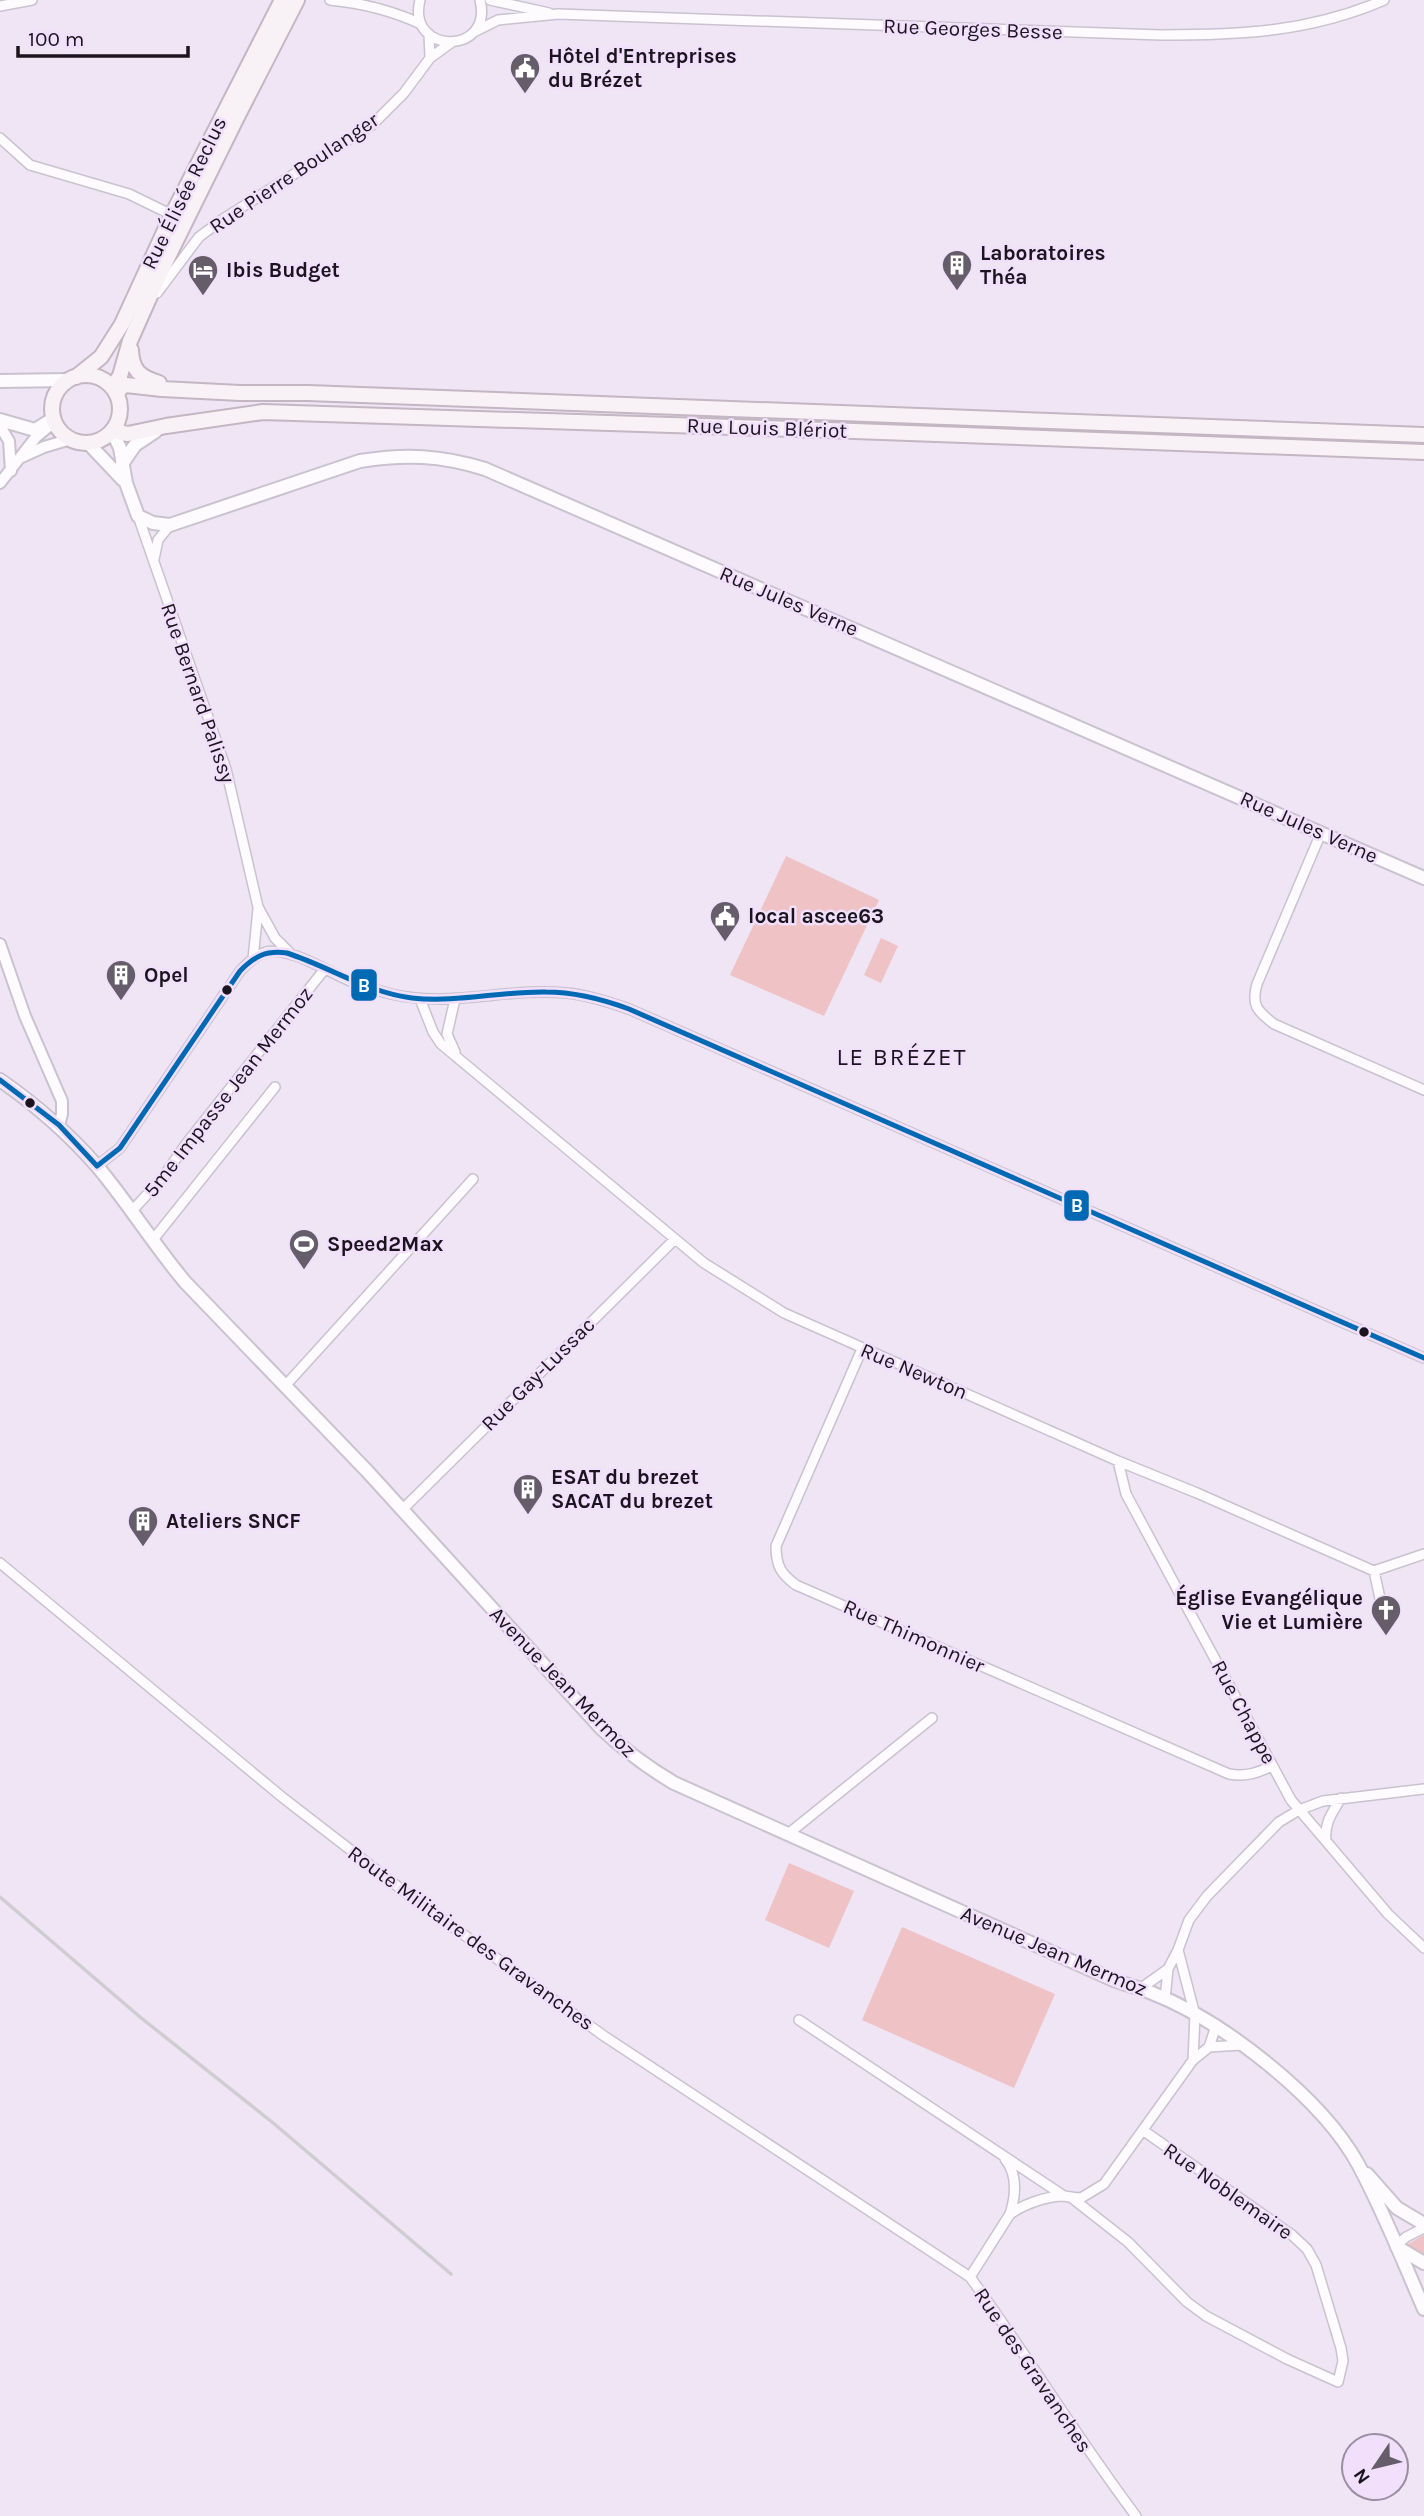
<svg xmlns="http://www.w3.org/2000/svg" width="1424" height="2516" viewBox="0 0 1424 2516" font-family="Karla,sans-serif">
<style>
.green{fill:#efc2c6}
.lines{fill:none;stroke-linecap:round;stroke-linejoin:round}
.minor-casing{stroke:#cac2ce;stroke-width:12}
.tertiary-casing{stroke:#cac2ce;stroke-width:14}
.secondary-casing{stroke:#cac2ce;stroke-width:16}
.primary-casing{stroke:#c4b6c2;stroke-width:18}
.minor{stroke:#fdfbfe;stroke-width:9}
.tertiary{stroke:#fdfbfe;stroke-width:10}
.secondary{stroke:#fdfbfe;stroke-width:12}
.primary{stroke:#f8f2f7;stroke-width:14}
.rail{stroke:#d0cdd2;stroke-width:3.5}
.bus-1-casing{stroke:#f1dffb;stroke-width:10}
.bus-1{stroke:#0069b4;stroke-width:5}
.bus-dot{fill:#1b141e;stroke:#f1dffb;stroke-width:2.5}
.labels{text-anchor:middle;stroke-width:5;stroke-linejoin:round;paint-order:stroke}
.street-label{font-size:21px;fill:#1b141e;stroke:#f1dffb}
.poi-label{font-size:21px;font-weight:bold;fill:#1b141e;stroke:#f1dffb;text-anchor:start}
.quarter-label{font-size:24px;letter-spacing:2px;fill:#1b141e;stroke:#f1dffb}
.line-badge{stroke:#f1dffb;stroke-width:2.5}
.badge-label{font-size:19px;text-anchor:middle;font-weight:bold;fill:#fff}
</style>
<rect width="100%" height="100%" fill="#efe5f5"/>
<path class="green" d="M786 856 879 900 824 1016 730 975Z
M881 938 898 946 881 983 864 975Z
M789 1863 854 1891 829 1948 765 1920Z
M902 1927 1055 1994 1014 2088 862 2020Z
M1424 2235V2258L1408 2248V2244Z"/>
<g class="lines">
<g class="minor-casing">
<path id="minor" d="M330 0C361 3 393 11 421 24
M420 0C406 55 494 56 480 0
M490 0 549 13
M0 6 32 0
M474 32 498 20 558 14 1161 35C1241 35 1310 32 1384 0
M429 34 430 58
M0 138 30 165 129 194 172 215
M157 293 199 237 223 219 372 125 404 93 430 58 452 42
M138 516 226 769 258 907 275 938 292 955
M154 559 158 540 170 525
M1321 833 1257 984C1251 1005 1257 1011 1274 1024L1424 1090
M253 959 258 909
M420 999 433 1032 441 1044 704 1263 784 1313 1118 1461 1197 1493 1374 1571 1424 1554
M455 999 447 1034 455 1052
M97 1166 120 1148 240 971C247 964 255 955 266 952 291 946 331 974 355 983 367 987 379 991 391 994 450 1008 508 987 567 993 588 995 609 1002 629 1009L1424 1358
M131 1212 164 1176 186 1144 324 970
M152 1241 275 1087
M862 1349 776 1546C776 1566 781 1574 796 1585L1229 1774C1246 1777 1257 1773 1272 1766
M285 1386 473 1179
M1118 1461 1126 1494 1291 1800 1388 1914 1424 1948
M402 1510 675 1239
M0 1563 282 1797 410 1896 604 2036 970 2277
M1374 1571 1381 1603
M788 1834 932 1718
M1326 1841C1324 1823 1332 1813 1341 1798
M1178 1950 1195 2015 1193 2060
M1140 1989 1168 1969
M1165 1999 1168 1969 1178 1950 1189 1920 1207 1896 1279 1822 1299 1810 1323 1801 1424 1789
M799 2020 1064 2196
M1209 2047 1242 2045
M1005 2159C1018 2175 1016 2195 1010 2214
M1072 2198 1128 2242 1187 2302 1206 2316 1287 2359 1338 2382 1343 2361 1341 2348 1316 2265 1307 2249 1292 2235 1144 2131
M1396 2246 1406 2237 1424 2228
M1136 2516C1077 2438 1027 2355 970 2277L1010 2214C1024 2204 1047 2196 1064 2196 1070 2197 1076 2198 1081 2198L1104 2184 1193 2060 1209 2047 1216 2026"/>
</g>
<g class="tertiary-casing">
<path id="tertiary" d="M0 426 9 441 11 471
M22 457 44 447 71 439
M0 483 36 437 48 427
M0 944 25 1016 62 1101V1114L59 1125"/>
</g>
<g class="secondary-casing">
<path id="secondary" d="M0 381 68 380
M0 420 35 430 54 418
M112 431 120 448 126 483 138 516 153 523 170 525 360 461C406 454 440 455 485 469L1424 878
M88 443 123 480
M122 464 135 445 156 431
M0 1080C36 1105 68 1133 97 1166 128 1203 154 1245 185 1282L367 1471 601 1728C624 1750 647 1767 674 1783L1116 1981C1128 1985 1140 1988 1152 1993 1223 2021 1321 2097 1358 2164 1383 2210 1403 2261 1424 2309
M1367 2174 1397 2208 1424 2224
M1397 2247 1424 2263"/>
</g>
<g class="primary-casing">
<path id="primary" d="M131 350C132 371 140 377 159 383
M52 409a34 34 0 1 1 68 0a34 34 0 1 1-68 0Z
M76 377 101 357 122 324 172 215 282 0
M112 387 120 376 130 341 162 269 237 117 297 0
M117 395 120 388 126 385 162 389 240 393H308L1424 435
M112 431 128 434 166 426 263 412 827 430 1424 452"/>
</g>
<use href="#minor" class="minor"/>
<use href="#tertiary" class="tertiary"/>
<use href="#secondary" class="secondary"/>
<use href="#primary" class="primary"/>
<path class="rail" d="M0 1897 140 2017 272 2122 451 2274"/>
<g class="bus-1-casing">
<path id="bus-1" d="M0 1080 59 1125 97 1166
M97 1166 120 1148 240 971C255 956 266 950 287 953 330 967 366 992 412 998 457 1003 501 991 546 992 575 992 602 999 629 1009L1424 1358"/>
</g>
<use href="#bus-1" class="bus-1"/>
</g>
<defs>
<g id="civic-pin" transform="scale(1.575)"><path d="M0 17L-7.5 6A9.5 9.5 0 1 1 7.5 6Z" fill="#655d69" stroke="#f1dffb"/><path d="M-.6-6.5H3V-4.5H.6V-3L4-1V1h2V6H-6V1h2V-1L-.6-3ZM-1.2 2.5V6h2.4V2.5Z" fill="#fff"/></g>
<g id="building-pin" transform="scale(1.575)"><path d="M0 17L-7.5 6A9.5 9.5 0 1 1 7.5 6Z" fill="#655d69" stroke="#f1dffb"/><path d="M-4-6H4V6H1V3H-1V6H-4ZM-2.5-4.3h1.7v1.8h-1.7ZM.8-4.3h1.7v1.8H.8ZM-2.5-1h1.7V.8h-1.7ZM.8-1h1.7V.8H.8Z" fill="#fff"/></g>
<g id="hotel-pin" transform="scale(1.575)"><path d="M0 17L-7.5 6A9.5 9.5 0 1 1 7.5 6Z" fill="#655d69" stroke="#f1dffb"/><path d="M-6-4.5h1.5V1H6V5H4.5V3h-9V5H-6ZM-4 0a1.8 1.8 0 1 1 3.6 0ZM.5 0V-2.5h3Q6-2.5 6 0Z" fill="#fff"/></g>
<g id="stadium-pin" transform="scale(1.575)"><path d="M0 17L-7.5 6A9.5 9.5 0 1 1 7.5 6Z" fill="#655d69" stroke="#f1dffb"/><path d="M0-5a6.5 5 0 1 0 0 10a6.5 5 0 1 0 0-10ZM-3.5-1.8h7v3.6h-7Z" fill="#fff"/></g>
<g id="church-pin" transform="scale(1.575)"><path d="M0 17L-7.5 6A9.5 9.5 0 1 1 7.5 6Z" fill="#655d69" stroke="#f1dffb"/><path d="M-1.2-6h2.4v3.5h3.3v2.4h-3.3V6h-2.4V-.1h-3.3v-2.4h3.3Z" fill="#fff"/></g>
</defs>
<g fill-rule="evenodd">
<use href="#civic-pin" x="525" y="68"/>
<use href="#building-pin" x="957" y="265"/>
<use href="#hotel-pin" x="203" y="270"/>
<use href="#civic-pin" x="725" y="916"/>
<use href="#building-pin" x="121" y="975"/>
<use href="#stadium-pin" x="304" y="1244"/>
<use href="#building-pin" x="528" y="1489"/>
<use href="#building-pin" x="143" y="1521"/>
<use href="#church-pin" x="1386" y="1610"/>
</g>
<g class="bus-dot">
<circle cx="227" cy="990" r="6"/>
<circle cx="30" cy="1103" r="6"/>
<circle cx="1364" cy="1332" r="6"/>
</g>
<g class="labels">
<g class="street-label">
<text transform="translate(973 29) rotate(2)" y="7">Rue Georges Besse</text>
<text transform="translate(294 173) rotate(-34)" y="7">Rue Pierre Boulanger</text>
<text transform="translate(184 193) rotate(-64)" y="7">Rue Élisée Reclus</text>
<text transform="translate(767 428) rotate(2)" y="7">Rue Louis Blériot</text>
<text transform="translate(789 601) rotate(23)" y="7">Rue Jules Verne</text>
<text transform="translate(198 693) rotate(71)" y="7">Rue Bernard Palissy</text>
<text transform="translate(1309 827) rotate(24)" y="7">Rue Jules Verne</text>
<text transform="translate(228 1092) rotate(-52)" y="7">5me Impasse Jean Mermoz</text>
<text transform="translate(914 1371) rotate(23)" y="7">Rue Newton</text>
<text transform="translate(538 1374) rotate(-45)" y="7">Rue Gay-Lussac</text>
<text transform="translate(914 1636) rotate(24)" y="7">Rue Thimonnier</text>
<text transform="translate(563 1682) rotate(46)" y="7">Avenue Jean Mermoz</text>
<text transform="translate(1244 1712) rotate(62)" y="7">Rue Chappe</text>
<text transform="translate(471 1938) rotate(36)" y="7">Route Militaire des Gravanches</text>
<text transform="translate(1054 1951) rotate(23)" y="7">Avenue Jean Mermoz</text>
<text transform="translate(1228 2191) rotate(35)" y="7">Rue Noblemaire</text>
<text transform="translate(1033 2370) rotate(56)" y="7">Rue des Gravanches</text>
</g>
<g class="poi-label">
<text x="548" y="63">Hôtel d'Entreprises<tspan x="548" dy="24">du Brézet</tspan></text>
<text x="980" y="260">Laboratoires<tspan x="980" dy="24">Théa</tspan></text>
<text x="226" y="277">Ibis Budget</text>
<text x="748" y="923">local ascee63</text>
<text x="144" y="982">Opel</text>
<text x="327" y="1251">Speed2Max</text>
<text x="551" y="1484">ESAT du brezet<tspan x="551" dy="24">SACAT du brezet</tspan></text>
<text x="166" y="1528">Ateliers SNCF</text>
<text x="1363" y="1605" text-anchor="end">Église Evangélique<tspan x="1363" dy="24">Vie et Lumière</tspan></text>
</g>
<g class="quarter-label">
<text x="902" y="1065">LE BRÉZET</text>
</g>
</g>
<g class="line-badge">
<rect x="350" y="968" width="28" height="34" rx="7" fill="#0069b4"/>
<rect x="1063" y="1189" width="27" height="33" rx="7" fill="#0069b4"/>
</g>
<g class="badge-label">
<text x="364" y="992">B</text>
<text x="1077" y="1212">B</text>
</g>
<g transform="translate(1375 2467) rotate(235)"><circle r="33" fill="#f1dffb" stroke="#9b8ea3" stroke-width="2"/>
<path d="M0-5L12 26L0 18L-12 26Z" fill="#655d69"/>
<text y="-10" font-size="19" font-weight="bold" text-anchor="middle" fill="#1b141e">N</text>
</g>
<path d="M18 46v10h170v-10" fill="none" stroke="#1b141e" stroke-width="3.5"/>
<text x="28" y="46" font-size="21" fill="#1b141e" stroke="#f1dffb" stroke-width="5" paint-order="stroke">100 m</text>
</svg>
